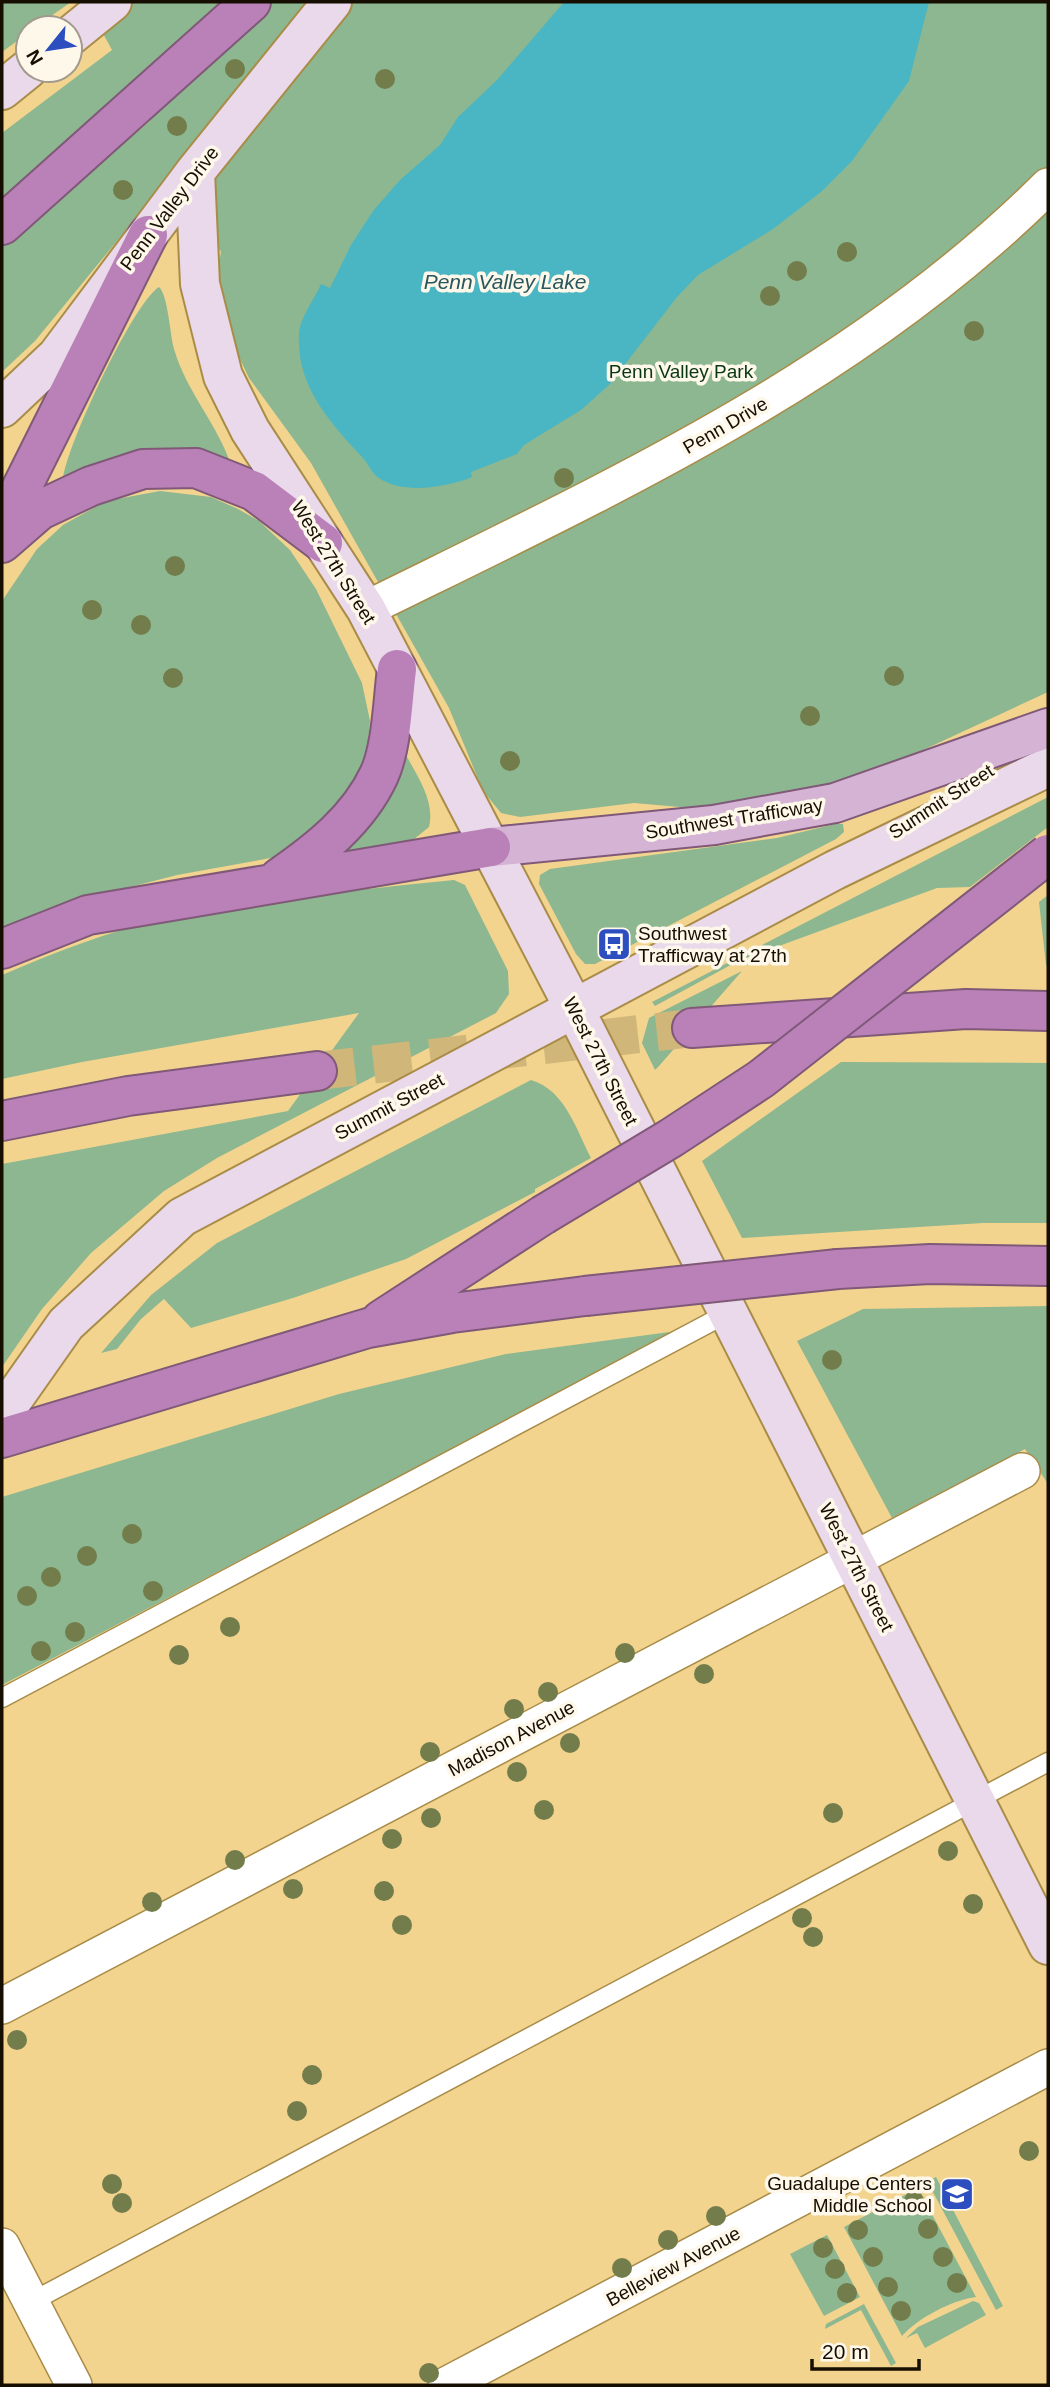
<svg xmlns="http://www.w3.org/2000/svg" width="1050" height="2387" viewBox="0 0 1050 2387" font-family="Arial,sans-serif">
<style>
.green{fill:#8db790}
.water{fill:#4ab6c4}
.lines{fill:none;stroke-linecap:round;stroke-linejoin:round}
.highway-tunnel{stroke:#d1b67a;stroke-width:38;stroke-dasharray:38 19;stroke-linecap:butt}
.lane-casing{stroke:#a98c48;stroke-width:21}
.street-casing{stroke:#a98c48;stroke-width:38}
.secondary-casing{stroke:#a98c48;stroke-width:42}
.primary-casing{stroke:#805978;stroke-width:42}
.highway-casing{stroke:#805978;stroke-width:42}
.lane{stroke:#fff;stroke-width:18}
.street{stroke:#fff;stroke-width:35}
.secondary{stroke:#ead9ea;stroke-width:38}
.primary{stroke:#d5b3d4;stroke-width:38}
.highway{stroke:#b981b8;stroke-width:38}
.highway-bridge-casing{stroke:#805978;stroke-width:42;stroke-linecap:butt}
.highway-bridge{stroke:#b981b8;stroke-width:38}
.tree{fill:#727d4b}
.labels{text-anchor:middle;stroke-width:7;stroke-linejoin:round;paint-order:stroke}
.street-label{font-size:19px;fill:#160e00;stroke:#fef8eb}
.park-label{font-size:19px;fill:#093613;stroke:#fef8eb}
.poi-label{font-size:19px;fill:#160e00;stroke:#fef8eb;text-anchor:start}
.water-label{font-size:21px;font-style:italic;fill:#29575e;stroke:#fef8eb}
</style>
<rect width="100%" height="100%" fill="#f2d48f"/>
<path class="green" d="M2 2H71L34 28H28V33L2 52Z
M86 2H1048V692L880 770 753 806 714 810 634 803 520 817 501 813 483 791 449 708 311 463 249 378 230 338 217 273 221 252 176 169 35 341 2 372V246L150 121 133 88 2 198V133L112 50Z
M159 287C168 295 170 335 174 349 186 391 218 425 231 465L63 479C66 447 133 303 159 287Z
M160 491 211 497 238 509 259 521 290 550 316 589 362 683 370 721 367 755 344 808 276 857 177 875 115 891 2 933V601L37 549 63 525 106 501Z
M402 748C414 771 436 800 429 827L408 844 348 852 345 845Z
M1048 797V827L970 887 937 888 738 961 655 1006 652 1002Z
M835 824H843L844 832 836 839 595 964H585L576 954 539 884 540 875 550 869 777 838Z
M454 880 465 885 508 971 509 994 496 1013 217 1158 164 1191 91 1253 42 1309 2 1367V1164L288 1111 359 1013 82 1062 2 1079V975C56 952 111 930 168 918 262 898 359 890 454 880Z
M1048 895V966L1046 965 1039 902Z
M742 971 659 1066 655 1070 642 1043 649 1018Z
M841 1062 1048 1063V1223H983L742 1238 702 1161Z
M531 1080C565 1090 576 1129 591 1158L535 1189V1192L406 1259 293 1298 191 1328 164 1299 141 1319 117 1349 101 1353 151 1295 217 1243Z
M1048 1306V1484L1025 1449 892 1518 797 1341 863 1309Z
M677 1331 2 1685V1497L339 1394 506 1354Z
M936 2177 1003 2306 996 2310 927 2181Z
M918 2188 976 2297C952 2300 918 2318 902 2336L844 2227Z
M827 2235 860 2297 824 2316 790 2254Z
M973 2301 979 2303 986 2315 925 2348 917 2333 906 2338 918 2327Z
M864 2304 896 2363 891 2366 861 2310 825 2329 826 2324Z"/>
<path class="water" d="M564 2H929L909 81 852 161 821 192 773 229 698 275 677 297 609 385 581 410 524 445 517 454 471 472 472 477C447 487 403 495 379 478 372 474 368 463 362 457 329 421 296 386 299 333 300 318 315 298 321 284L330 288 351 245 373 211 400 180 440 145 458 117 497 80Z"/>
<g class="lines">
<path class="highway-tunnel" d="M317 1071 692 1028"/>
<g class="lane-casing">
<path id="lane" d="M2 1698 728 1313
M31 2302 1048 1762"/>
</g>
<g class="street-casing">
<path id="street" d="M366 609C607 490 855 378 1048 186
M2 2006 1022 1471
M2 2246 74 2385
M446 2385 1048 2067"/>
</g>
<g class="secondary-casing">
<path id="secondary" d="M70 36 112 2
M2 90 28 69
M195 172 200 284 223 376 250 430 366 609 574 1008 1048 1945
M2 408 57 356 195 172 332 2
M2 1415 66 1324 182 1217 835 870 1048 767"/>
</g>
<g class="primary-casing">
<path id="primary" d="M491 847 714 825 835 803 1048 728"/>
</g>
<g class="highway-casing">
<path id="highway" d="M2 225 251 2
M2 527 148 235
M2 543 40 510 91 486 143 469 196 468 254 491 323 543
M279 878C318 851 358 820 379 775 392 747 393 700 397 669
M2 949 88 915 491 847
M692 1028 966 1009 1048 1011
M2 1121 128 1096 317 1071
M838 1269 930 1264 1048 1266
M381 1320 543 1215
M2 1438 368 1328 452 1313 585 1296"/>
</g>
<use href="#lane" class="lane"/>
<use href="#street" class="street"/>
<use href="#secondary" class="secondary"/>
<use href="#primary" class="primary"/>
<use href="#highway" class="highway"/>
<g class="highway-bridge-casing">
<path id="highway-bridge" d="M543 1215 671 1138 761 1079 1048 854
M585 1296 838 1269"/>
</g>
<use href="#highway-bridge" class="highway-bridge"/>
</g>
<g class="tree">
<circle cx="235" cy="69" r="10"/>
<circle cx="385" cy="79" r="10"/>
<circle cx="177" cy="126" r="10"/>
<circle cx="123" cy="190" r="10"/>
<circle cx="847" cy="252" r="10"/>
<circle cx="797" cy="271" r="10"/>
<circle cx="770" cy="296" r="10"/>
<circle cx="974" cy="331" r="10"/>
<circle cx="564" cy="478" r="10"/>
<circle cx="175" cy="566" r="10"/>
<circle cx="92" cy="610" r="10"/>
<circle cx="141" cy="625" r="10"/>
<circle cx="894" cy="676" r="10"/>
<circle cx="173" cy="678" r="10"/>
<circle cx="810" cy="716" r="10"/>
<circle cx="510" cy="761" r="10"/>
<circle cx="832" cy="1360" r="10"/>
<circle cx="132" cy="1534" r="10"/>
<circle cx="87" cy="1556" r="10"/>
<circle cx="51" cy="1577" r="10"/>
<circle cx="153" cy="1591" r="10"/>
<circle cx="27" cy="1596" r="10"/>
<circle cx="230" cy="1627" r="10"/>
<circle cx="75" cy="1632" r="10"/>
<circle cx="41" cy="1651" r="10"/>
<circle cx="625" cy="1653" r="10"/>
<circle cx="179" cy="1655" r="10"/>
<circle cx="704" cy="1674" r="10"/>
<circle cx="548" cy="1692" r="10"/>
<circle cx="514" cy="1709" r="10"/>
<circle cx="570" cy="1743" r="10"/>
<circle cx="430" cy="1752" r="10"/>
<circle cx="517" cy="1772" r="10"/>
<circle cx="544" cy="1810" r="10"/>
<circle cx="833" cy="1813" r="10"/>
<circle cx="431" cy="1818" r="10"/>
<circle cx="392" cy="1839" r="10"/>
<circle cx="948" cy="1851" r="10"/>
<circle cx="235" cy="1860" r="10"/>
<circle cx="293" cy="1889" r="10"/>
<circle cx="384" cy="1891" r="10"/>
<circle cx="152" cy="1902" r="10"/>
<circle cx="973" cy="1904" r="10"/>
<circle cx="802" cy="1918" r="10"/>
<circle cx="402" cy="1925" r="10"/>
<circle cx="813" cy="1937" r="10"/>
<circle cx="17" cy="2040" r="10"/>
<circle cx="312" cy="2075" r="10"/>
<circle cx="297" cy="2111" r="10"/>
<circle cx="1029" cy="2151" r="10"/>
<circle cx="112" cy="2184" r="10"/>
<circle cx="914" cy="2201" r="10"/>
<circle cx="122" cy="2203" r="10"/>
<circle cx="716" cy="2216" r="10"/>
<circle cx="928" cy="2229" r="10"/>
<circle cx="858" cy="2230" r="10"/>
<circle cx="668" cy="2240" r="10"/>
<circle cx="823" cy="2248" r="10"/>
<circle cx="873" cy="2257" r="10"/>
<circle cx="943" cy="2257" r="10"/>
<circle cx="622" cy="2268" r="10"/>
<circle cx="835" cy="2269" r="10"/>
<circle cx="957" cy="2283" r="10"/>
<circle cx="888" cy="2287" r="10"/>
<circle cx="847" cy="2293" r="10"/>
<circle cx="901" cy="2311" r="10"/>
<circle cx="429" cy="2373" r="10"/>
</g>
<defs>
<g id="bus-square" transform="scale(1.75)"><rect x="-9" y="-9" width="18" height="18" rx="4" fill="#2d4ebe" stroke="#fef8eb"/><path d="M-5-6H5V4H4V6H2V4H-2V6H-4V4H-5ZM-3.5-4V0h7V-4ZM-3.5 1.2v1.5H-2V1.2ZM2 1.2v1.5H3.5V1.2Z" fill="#fff"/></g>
<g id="school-square" transform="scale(1.75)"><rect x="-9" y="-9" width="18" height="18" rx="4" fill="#2d4ebe" stroke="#fef8eb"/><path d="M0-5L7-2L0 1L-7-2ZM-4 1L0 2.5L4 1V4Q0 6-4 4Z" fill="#fff"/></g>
</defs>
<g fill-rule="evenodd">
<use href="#bus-square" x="614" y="944"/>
<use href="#school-square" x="957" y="2194"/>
</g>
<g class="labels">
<g class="street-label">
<text transform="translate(169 208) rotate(-53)" y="7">Penn Valley Drive</text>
<text transform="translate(725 425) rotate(-30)" y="7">Penn Drive</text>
<text transform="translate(334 562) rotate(58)" y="7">West 27th Street</text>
<text transform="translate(941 801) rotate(-33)" y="7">Summit Street</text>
<text transform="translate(734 818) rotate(-9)" y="7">Southwest Trafficway</text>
<text transform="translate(601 1061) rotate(63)" y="7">West 27th Street</text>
<text transform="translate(389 1106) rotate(-28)" y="7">Summit Street</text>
<text transform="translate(857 1567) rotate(63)" y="7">West 27th Street</text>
<text transform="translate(511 1738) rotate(-28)" y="7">Madison Avenue</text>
<text transform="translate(673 2266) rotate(-28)" y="7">Belleview Avenue</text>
</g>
<g class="park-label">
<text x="681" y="378">Penn Valley Park</text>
</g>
<g class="poi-label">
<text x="638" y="940">Southwest<tspan x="638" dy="22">Trafficway at 27th</tspan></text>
<text x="932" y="2190" text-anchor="end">Guadalupe Centers<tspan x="932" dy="22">Middle School</tspan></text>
</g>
<g class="water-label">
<text x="505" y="289">Penn Valley Lake</text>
</g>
</g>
<rect width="1050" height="2387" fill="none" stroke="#160e00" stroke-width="7"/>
<g transform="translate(49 49) rotate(240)"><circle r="33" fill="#fef8eb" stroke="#a19a8d" stroke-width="2"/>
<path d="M0-5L12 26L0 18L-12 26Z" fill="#2d4ebe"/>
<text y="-10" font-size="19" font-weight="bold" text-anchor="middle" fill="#160e00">N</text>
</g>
<path d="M812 2359v10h107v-10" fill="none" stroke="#160e00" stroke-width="3.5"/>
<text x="822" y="2359" font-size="21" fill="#160e00" stroke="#fef8eb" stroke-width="5" paint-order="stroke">20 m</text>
</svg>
